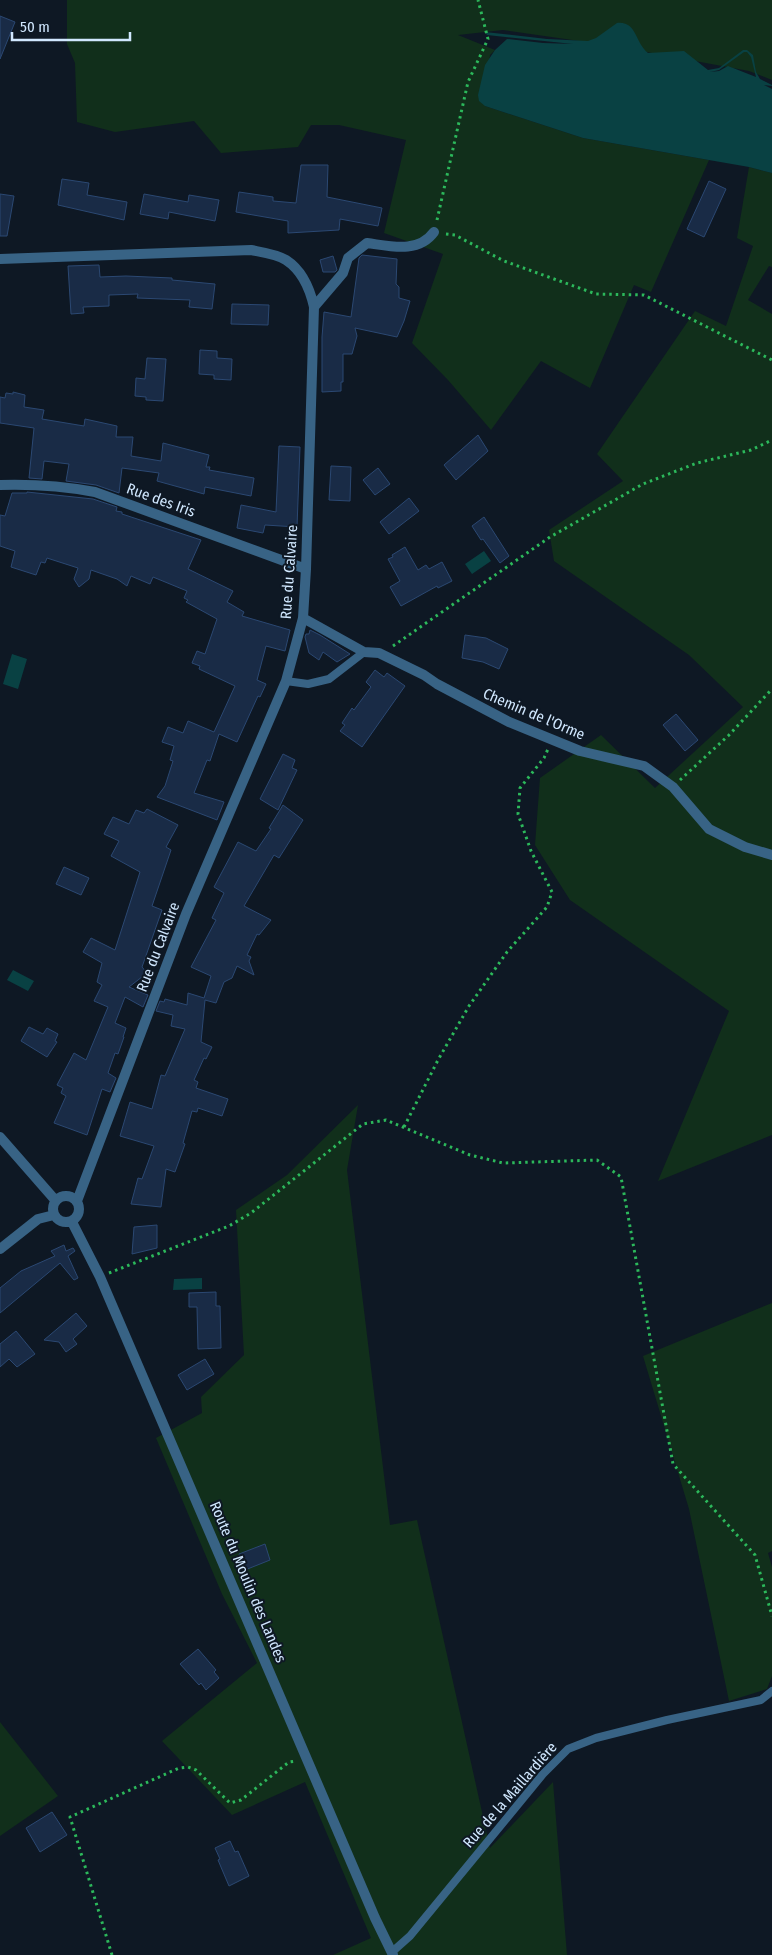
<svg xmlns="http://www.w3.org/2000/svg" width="772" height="1955" viewBox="0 0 772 1955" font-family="'Fira Sans Condensed',sans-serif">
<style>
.green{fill:#112f1b}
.water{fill:#094143;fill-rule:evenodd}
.building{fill:#192b46;stroke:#2b4872}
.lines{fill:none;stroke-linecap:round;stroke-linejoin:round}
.path{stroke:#2cb85b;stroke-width:3;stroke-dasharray:2.5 4;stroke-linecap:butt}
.lane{stroke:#386385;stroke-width:8}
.street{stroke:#386385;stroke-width:10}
.labels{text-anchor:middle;stroke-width:4;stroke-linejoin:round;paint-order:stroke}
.street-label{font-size:15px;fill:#d1e8ff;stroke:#0e1824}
</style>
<rect width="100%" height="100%" fill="#0e1824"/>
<path class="green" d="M67 0H772V80L749 71 614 46 503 30 458 35 495 50 490 55 485 106 583 138 709 160 651 292 634 285 590 388 541 361 491 430 448 380 412 343 443 254 384 233 406 140 339 125H311L298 147 221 153 194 121 115 132 77 122 75 63 67 44Z
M749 167 772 173V267L769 266 748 300 772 314V1135L658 1181 729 1011 570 900 535 845 540 778 601 735 655 788 743 707 689 655 554 561 549 530 623 481 597 454 695 311 726 326 753 246 737 238Z
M358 1105 347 1170 390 1525 417 1520 490 1848 553 1782 567 1955H333L371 1938 305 1782 232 1815 162 1741 257 1663 222 1594 156 1438 202 1413 201 1397 244 1355 236 1210 287 1175Z
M772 1303V1551L768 1553 772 1567V1676L767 1689 729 1701 689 1509 643 1356Z
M0 1722 58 1796 0 1836Z"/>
<path class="water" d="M617 23C637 21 635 43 648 53L684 51 708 70 719 68 743 50H747L753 55 756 72 760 79 772 85V86L764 85 772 89V173L749 167 583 138 485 106 479 101 478 95 485 65 495 50 507 39 543 43 573 44 487 35 485 32 547 39 588 41 596 38ZM744 52H747L751 57 756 77 728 66 719 71 710 72 719 70Z
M484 551 491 561 472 574 465 564Z
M12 654 27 659 18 689 3 684Z
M13 970 34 981 28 991 7 980Z
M202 1278V1289L173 1290 174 1279Z"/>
<path class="building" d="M0 16 15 22 0 59Z
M301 165H328L327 197 382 208 378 226 340 219 339 230 288 233V221L236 212 239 192 273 197V201L296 203Z
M62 179 89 183 87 195 127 202 124 220 58 205Z
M709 181 726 189 704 237 687 229Z
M0 194 14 196 7 236H0Z
M144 194 188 202 189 195 219 200 215 221 169 212 168 219 140 214Z
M362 255 397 259 396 284 399 287V298L410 301 404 321 397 337 355 328 357 336 352 354H343V382H341V391L322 392V337L324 312 351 317 359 258Z
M333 256 337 270 335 272H323L320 260Z
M99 265 100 277 126 276 172 278V280L215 284 212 309 189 307 190 300 137 298 138 294 109 295V306L83 307 84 313 71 314 68 266Z
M232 304 269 305 268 325 231 324Z
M200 350 217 351V358L232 359 231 380 214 379V375L199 374Z
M147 358 166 359 163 401 146 400V397L135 396 136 378 145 379Z
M13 392 25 395 24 407 44 410 42 419 84 426 85 419 117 426 116 437H133L131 456 161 461 163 443 209 455 206 467H210L209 470 254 478 251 496 205 487 204 494 157 481 159 473 122 468 119 493 96 485 66 481 69 464 44 461 42 479 29 478 34 428 0 423V397L5 398 6 393 13 394Z
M478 435 488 451 456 480 444 465Z
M279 446 300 447 297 527 265 525 263 533 237 528 241 505 276 512Z
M331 466 351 467 350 501 329 500Z
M378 468 390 484 375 495 363 480Z
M27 492 93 499 117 507 116 511 122 512V514L201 540 188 569 233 591 227 602 244 612 242 616 290 630 285 651 266 646 257 680 266 684 260 697 258 696 237 742 219 734 210 761 207 760 194 793 224 802 217 820 157 797 165 786 173 761 170 760 174 746 162 742 168 727 183 733 188 721 214 732 235 686 199 669 200 666 192 663 197 651 205 654 217 619 186 602 188 600 184 598 187 591 153 577 150 584 131 576 127 586 117 579 91 570 89 579 79 587 74 579 78 568 47 558 45 563 41 562 36 575 11 567 15 551 0 546V515L5 516 12 493H27Z
M409 498 419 511 389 534 380 522Z
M484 517 509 556 500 563 483 539 481 540 472 526Z
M405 547 418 570 426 565 429 569 442 562 452 581 438 588 437 586 401 606 390 587 400 581 388 559 393 557 392 555Z
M310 630 320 635 350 654 337 662 323 652 319 660 309 653 305 637 306 634H309Z
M465 635 486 638 508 649 499 669 483 662 462 658Z
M375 670 384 677 387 673 405 686 362 747 340 731 345 725 342 723 352 708 354 710 371 687 366 682Z
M676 714 698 740 685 751 663 725Z
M283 754 295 760 292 768 297 770 278 810 260 799Z
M283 805 303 820 279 858 274 855 244 906 271 920 259 935 257 934 247 955 251 957 249 961 254 975 237 966 232 978 224 982 216 1003 205 1000 201 1042 212 1047 206 1059 204 1058 194 1080 198 1082 196 1088 228 1099 222 1116 198 1108 197 1112 192 1111 183 1143 185 1144 175 1172 166 1169 161 1207 131 1204 138 1178 142 1179 154 1146 120 1136 130 1102 152 1109 161 1075 165 1076 185 1029 171 1026 173 1015 156 1011 160 1001 164 1002 165 999 187 1005 188 993 204 998 211 976 191 967 216 920 212 918 224 893 214 887 238 842 256 851 271 829 269 828Z
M147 809 178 825 166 847 171 850 152 906 162 910 142 967 147 973 129 987 148 995 143 1007 125 997 115 1023 126 1028 123 1037H124L118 1054 115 1053 108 1073 116 1078 110 1092 102 1089 87 1135 54 1123 66 1096 61 1093 63 1088 57 1085 74 1053 86 1060 108 1007 94 1001 102 985 97 982 102 963 83 952 91 938 115 950 140 872 111 856 119 841 104 834 113 817 129 824 136 810 144 813Z
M64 867 89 878 81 895 56 884Z
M29 1027 43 1034 47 1028 58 1034 55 1041 57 1042 47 1057 21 1041Z
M157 1225V1248L132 1254 134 1227Z
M64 1245 66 1251 73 1248 75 1251 68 1256 78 1278 74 1280 60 1263 0 1313V1288L21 1271 55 1256 51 1251Z
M216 1292V1306H220L221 1348 198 1349 197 1307H189V1293Z
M76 1313 87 1326 73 1339 77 1344 66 1352 59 1342 44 1340Z
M16 1331 35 1354 17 1367 9 1359 0 1367V1344Z
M205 1359 214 1374 187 1390 178 1375Z
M265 1544 270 1560 245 1570 239 1554Z
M198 1649 216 1670 214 1672 219 1678 206 1690 201 1683 199 1685 180 1664Z
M52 1812 67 1835 40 1852 26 1828Z
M230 1841 235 1852 238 1851 249 1876 229 1886 218 1860 220 1859 215 1848Z"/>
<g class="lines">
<path class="path" d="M437 220 468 82 488 39 478 0
M446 234 455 235 504 261 596 294 644 295 772 360
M393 646 550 537 643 484 697 463 751 450 772 440
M680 780 729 735 772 689
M404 1127 438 1060 469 1006 507 952 547 907 552 892 531 851 518 814 520 788 544 758 548 749
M109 1273 229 1226 251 1213 363 1124 386 1120 470 1155 503 1163 597 1160 621 1177 673 1464 755 1555 772 1616
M112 1955 70 1817 179 1768 188 1767 196 1770 230 1803 241 1800 289 1762 296 1761"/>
<path class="lane" d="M286 681 308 684 329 679 364 652
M392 1952 410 1936 543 1774 568 1749 596 1738 667 1720 761 1700 772 1691"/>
<path class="street" d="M0 259 251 250C261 252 277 254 286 260 303 271 310 289 314 307L306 569 303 618 286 681 186 914 77 1201
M314 307 343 273 348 258 367 243C390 246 418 254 434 232
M0 485C33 484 63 486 95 492L306 569
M303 618 364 652 379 653 424 675 437 684 509 722 580 751 644 766 673 787 709 829 745 847 772 855
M0 1137 56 1201
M53 1209a13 13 0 1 1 26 0a13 13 0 1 1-26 0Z
M72 1222 100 1277 375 1918 393 1955
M0 1249 38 1219 54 1215"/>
</g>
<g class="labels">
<g class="street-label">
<text transform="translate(161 500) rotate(20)" y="5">Rue des Iris</text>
<text transform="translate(289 572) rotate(-86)" y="5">Rue du Calvaire</text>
<text transform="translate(534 714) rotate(23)" y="5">Chemin de l'Orme</text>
<text transform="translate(158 947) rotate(-69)" y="5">Rue du Calvaire</text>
<text transform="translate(248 1582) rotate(67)" y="5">Route du Moulin des Landes</text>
<text transform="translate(510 1795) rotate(-49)" y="5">Rue de la Maillardière</text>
</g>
</g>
<path d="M12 32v8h118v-8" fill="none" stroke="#d1e8ff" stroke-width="2.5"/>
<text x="20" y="32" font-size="15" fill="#d1e8ff" stroke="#0e1824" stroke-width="4" paint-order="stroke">50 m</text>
</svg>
